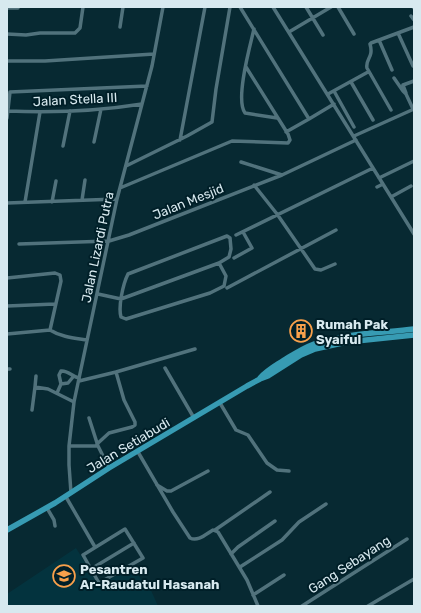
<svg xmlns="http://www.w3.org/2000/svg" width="421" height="613" viewBox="0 0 421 613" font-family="Rubik,sans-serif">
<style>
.built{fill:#03333e}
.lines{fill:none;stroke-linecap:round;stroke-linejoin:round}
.street{stroke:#51727c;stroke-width:3.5}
.primary{stroke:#379bb3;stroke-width:5.5}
.labels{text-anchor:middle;stroke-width:4;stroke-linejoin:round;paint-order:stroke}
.street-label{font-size:13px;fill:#d7e9ef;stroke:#001f28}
.poi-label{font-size:13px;font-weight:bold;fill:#d7e9ef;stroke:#001f28;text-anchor:start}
</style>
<rect width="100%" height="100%" fill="#072932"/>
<path class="built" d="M76 548 99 585 134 566 146 589 150 588 158 606H7V594Z"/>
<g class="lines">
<path class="street" d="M240 7 309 119 334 104
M273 7 414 234
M306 7 323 35
M338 7 354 34
M413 7 414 8
M7 8H18
M411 16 414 20
M120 27 123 7
M254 29C250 46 235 100 245 113L277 118
M289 32 331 7
M398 33 413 66
M7 34 26 35 40 33H75L80 28 83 7
M379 40 392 70
M7 61H45L154 54
M394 78 403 91 406 94 413 109
M351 82 373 120
M334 91 354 127
M406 93 403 85 414 81
M328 94 368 72
M391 110 367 68C365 59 374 58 370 44L371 43 414 27
M8 111C53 113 98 111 142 104
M7 118 10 92 147 86
M286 132 309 119
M354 136 414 109
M180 140 205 7
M94 142 101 109
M63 146 70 111
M241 162 282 175
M126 166 187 136 212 122 216 89 230 7
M379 178 414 161
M254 185 277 214 315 269 321 270 335 264
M377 187 383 184
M120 188 232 141 288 143 290 140 288 134 246 67
M391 197 411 186
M82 200 85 180
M25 202 40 112
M52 202 56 181
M7 203 117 199
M236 235 373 168
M19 244 109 241 129 235 282 175 356 140
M234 258 252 248 243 232
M7 278 55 273 60 275 61 281 50 330
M227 288 336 230
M98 294 121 299 219 263 229 257 231 249 230 238 227 236 128 274C123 284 118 307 121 317L126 319 210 293 224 286 226 276 219 263
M7 306 55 304
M7 334 50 330C61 337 74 338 87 340
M165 368 194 418
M7 369H10
M36 376 35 387 48 389 74 402
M79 381 116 372
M61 384 59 375 61 371C68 370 72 377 79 378
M57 393 61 384 68 383 73 377
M220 403 236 430 248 435 267 463 277 470 289 471
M32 410 35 387
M89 418 98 446 109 468
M97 444 109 433 132 427 135 425V422L124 400 116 372 195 349
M69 446H98
M138 452 173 512 190 538C198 542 206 534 213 530L218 532 247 580 258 606
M157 485 167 491H171L208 471
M71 493 69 465V446L74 402 117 199 152 66 163 7
M66 497 95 547
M47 508 54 520 55 526
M125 529 143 558 99 583 83 555Z
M215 530 270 492
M231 554 238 547 275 521
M240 567 282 540 299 522 326 504
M91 569 134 543
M253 595 284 575
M302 606 407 539
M368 606 414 579"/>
<path class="primary" d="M260 378C267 370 275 366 284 360 294 354 303 348 314 344 345 333 381 333 414 329
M7 530 55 503 109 468 247 386 260 379 268 376 301 355 315 349 347 342 414 335"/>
</g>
<defs>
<g id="building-ring" transform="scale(1.15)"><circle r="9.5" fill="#001f28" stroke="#f8a04b" stroke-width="1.5"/><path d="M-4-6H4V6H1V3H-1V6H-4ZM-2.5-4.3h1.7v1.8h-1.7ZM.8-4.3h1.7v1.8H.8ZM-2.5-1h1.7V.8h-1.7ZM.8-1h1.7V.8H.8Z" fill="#f8a04b"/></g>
<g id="school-ring" transform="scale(1.15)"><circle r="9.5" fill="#001f28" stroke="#f8a04b" stroke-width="1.5"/><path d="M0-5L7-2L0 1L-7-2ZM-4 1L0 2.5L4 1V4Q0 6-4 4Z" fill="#f8a04b"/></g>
</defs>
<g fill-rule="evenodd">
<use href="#building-ring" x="301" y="331"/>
<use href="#school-ring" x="64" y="576"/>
</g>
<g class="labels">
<g class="street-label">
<text transform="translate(75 99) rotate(-3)" y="5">Jalan Stella III</text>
<text transform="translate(188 201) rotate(-22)" y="5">Jalan Mesjid</text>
<text transform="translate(97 247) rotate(-78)" y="5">Jalan Lizardi Putra</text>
<text transform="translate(128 445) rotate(-31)" y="5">Jalan Setiabudi</text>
<text transform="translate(349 564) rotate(-33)" y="5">Gang Sebayang</text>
</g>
<g class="poi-label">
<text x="316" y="329">Rumah Pak<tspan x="316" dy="15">Syaiful</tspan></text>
<text x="80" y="574">Pesantren<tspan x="80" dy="15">Ar-Raudatul Hasanah</tspan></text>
</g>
</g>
<rect width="421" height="613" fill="none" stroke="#d7e9ef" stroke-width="16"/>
</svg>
